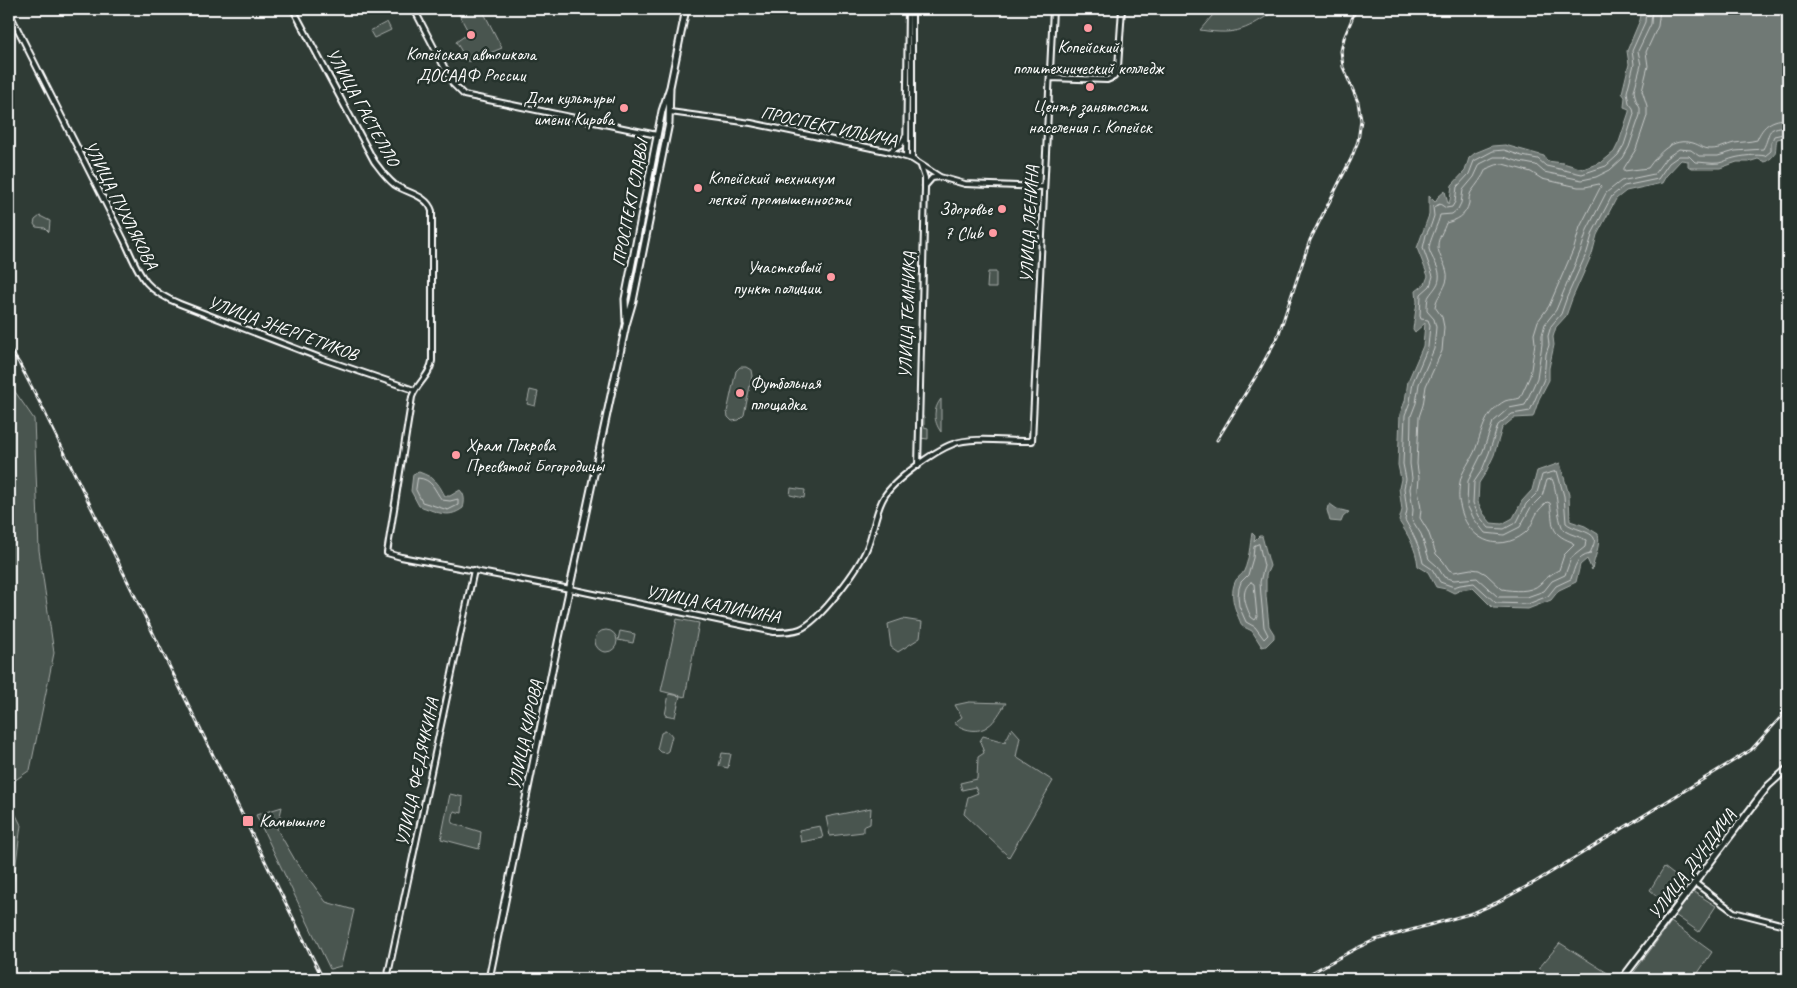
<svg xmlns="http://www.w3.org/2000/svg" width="1797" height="988" viewBox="0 0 1797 988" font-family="Caveat,sans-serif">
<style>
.green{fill:#4a544f;stroke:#a4aaa7}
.water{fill:#707975;stroke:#a9afac}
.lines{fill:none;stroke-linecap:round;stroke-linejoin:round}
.shore{stroke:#c6c9c8;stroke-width:1}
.minor-casing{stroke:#fff;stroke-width:8}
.major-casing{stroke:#fff;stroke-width:9}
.minor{stroke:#26332d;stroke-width:4}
.major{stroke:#26332d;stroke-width:5}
.rail-casing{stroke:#fff;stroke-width:3}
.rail{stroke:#26332d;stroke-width:1;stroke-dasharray:4;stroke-linecap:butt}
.poi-dot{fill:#ff9aa2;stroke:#26332d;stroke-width:2}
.labels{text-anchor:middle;stroke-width:5;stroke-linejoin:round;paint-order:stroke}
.poi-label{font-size:18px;fill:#fff;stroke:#26332d;text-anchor:end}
.street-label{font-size:18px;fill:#fff;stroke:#26332d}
</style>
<rect width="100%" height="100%" fill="#2f3b35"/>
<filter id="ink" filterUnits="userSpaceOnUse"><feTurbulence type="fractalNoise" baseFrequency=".02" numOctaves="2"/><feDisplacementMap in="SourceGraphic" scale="10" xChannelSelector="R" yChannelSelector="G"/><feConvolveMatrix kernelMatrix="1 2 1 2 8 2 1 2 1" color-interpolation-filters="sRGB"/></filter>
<g filter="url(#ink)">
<path class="green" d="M456 9H482L502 48 468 62 456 42 469 33Z
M1218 9H1278C1246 29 1239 36 1200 30Z
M387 22 391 30 374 38 370 31Z
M659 144 663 145 653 197H648Z
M40 216 50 221 49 232 45 228 36 227 34 224 35 220Z
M641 234H645L638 271 634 270Z
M988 272H996V288H987Z
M740 367H746L751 370 752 376 744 415 739 420 732 421 728 417 727 412 736 371Z
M9 383 34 419 39 550 54 653 30 770 11 783 9 790Z
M530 390 538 392 535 406 527 404Z
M941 399V432C933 421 933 409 941 399Z
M920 417H924V427L928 428V439L920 438Z
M791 488 805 490 804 498 790 495Z
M677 619 699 623 685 697 661 691Z
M903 619 922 622 920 638 898 652 891 647 888 624Z
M595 641a11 11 0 1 1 22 0a11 11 0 1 1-22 0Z
M620 631 635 634 633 643 618 640Z
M669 694 680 696 675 717 665 715Z
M969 702H970L1006 703C1001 710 995 722 988 726 978 734 963 730 954 723L962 717 955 705Z
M1012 728 1020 737 1016 757 1053 781 1009 857 964 814 968 797 978 793 975 787 962 790 960 783 977 779 978 757 984 753 980 741 983 736 1005 742Z
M665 731 669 732 672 736 668 751 665 753 660 752 657 749 661 733Z
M722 753 731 754 728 768 719 766Z
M450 794 463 797 462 813 454 811 452 823 481 832 479 849 441 839Z
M9 801 21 825 9 916Z
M282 807 277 829 295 860 326 902 354 910 341 966 330 969 256 815Z
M871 808 870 824 863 827V832L830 836 826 817Z
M820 826 823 838 801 842 799 830Z
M1664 867 1687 885 1670 907 1650 890Z
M1694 892 1716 906 1699 932 1675 915Z
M1671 922 1712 952 1694 979H1629Z
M1560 943 1617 979H1555L1539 968Z
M893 968 901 970 903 975 900 979H888V973Z"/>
<path class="water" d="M1642 9H1788V137L1777 139C1774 152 1779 154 1765 162L1758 159 1748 162H1737L1720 168H1691L1688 166V161L1681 160 1666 176 1662 183 1626 191 1616 199 1597 235 1592 254 1572 299 1566 316 1556 327 1553 337 1554 345 1549 368V380L1539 399 1533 417 1514 418 1502 428 1494 455 1486 472 1479 483 1478 502 1483 513 1491 523 1502 524 1513 518 1522 501 1532 490 1537 471 1560 463 1569 495 1570 521 1585 526 1598 534C1601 545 1594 558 1592 570L1587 559 1580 565 1576 582 1559 590 1551 600 1528 609 1493 608 1473 588 1461 590 1454 593 1446 589 1436 587 1428 572 1418 566C1416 548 1408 535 1399 521L1402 510 1399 488 1401 479 1398 465 1400 414 1405 401 1408 381 1423 346 1425 323 1415 332 1413 329 1417 302 1416 291 1425 284 1428 276 1417 248 1429 215V196L1435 202 1438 197 1445 191 1448 204 1450 200 1452 185 1465 171 1469 158 1475 153 1492 146 1505 145 1544 156 1547 161 1563 163 1583 169 1602 162 1614 152 1619 142 1629 112V109L1624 107 1625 97 1622 93 1629 64 1627 51 1640 20Z
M419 472C435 478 437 481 445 496H450L460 490C465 495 465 501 463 508 447 520 436 511 419 506L411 491 413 474Z
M1330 504 1337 509 1349 512 1343 517 1341 522 1330 521 1327 510 1328 506Z
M1252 533 1255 536 1254 541 1259 536H1262L1270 566 1266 575V596L1269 626 1274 634V638L1266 646 1262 647 1252 631 1242 626C1236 611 1228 596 1236 580 1238 577 1242 575 1244 571 1249 560 1250 545 1252 533Z"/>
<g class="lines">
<path class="shore" d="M1646 9 1645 22 1632 51 1634 64 1627 92 1629 103 1633 108 1634 114 1624 145 1618 155 1606 166 1582 174 1546 166 1538 159 1522 156 1504 150 1493 151 1474 161 1469 174 1457 187 1455 202 1452 207 1446 208 1440 204 1433 207 1434 216 1431 225 1426 235 1423 248 1433 276 1430 286 1421 294 1420 316 1421 319 1428 320 1430 325 1428 347 1413 382 1410 402 1405 415 1403 464 1406 479 1404 488 1407 510 1405 520C1413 534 1420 547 1423 563L1432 569 1440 582 1454 587 1460 585 1474 583 1496 603 1528 604 1548 596 1556 586 1571 579C1575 567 1576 557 1590 554 1591 550 1596 542 1594 538 1591 531 1572 529 1566 523L1564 496 1557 471 1542 475 1537 493 1526 504 1517 522 1504 529 1489 528 1479 516 1473 503 1474 482 1482 470 1489 453 1498 425 1512 414 1530 411 1544 379 1546 354 1549 345 1548 336 1551 326 1561 314 1567 297 1587 252 1593 232 1612 196 1624 186 1658 179 1669 163 1679 156H1689L1695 162C1703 162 1711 164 1719 163 1724 162 1729 159 1734 158 1741 156 1758 154 1765 156L1771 151V143L1774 136 1788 133
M1652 9 1651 24 1638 51 1641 65 1634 91 1636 100 1640 107V115L1629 147 1623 158 1610 170 1596 177 1582 180 1544 172 1536 165 1520 162 1504 157H1494L1480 164 1474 177 1463 190 1461 203 1458 209 1452 214 1440 215C1439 222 1428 244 1429 249 1431 258 1441 268 1439 279 1438 286 1433 290 1429 296 1427 299 1427 307 1427 311L1434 319 1436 327 1434 349 1419 384 1416 403 1411 416 1410 464 1412 478 1410 489 1413 510 1412 520 1421 534 1429 559 1437 566 1444 577 1454 580 1477 578 1498 597H1527L1544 591 1552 581 1565 575 1571 558 1585 547 1586 540C1579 536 1571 535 1565 531 1557 525 1558 491 1552 479L1547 480 1542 496 1531 507 1520 527 1504 535 1485 533 1474 519 1467 505 1468 481 1483 451 1493 422 1509 408 1525 405 1537 378 1542 344V335L1545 324 1556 310 1581 250 1587 230 1606 193 1621 181 1654 174 1666 158 1679 149 1691 150 1699 156H1718L1735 151 1763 149C1772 133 1763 128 1788 126
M1660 9 1658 26 1646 52 1648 66 1642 90 1647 106V116L1636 149 1624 168V171L1648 168C1659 153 1672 137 1693 143 1700 145 1703 149 1711 149 1720 149 1726 145 1734 143 1742 142 1749 142 1757 140 1763 125 1772 119 1788 119
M1503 164 1531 172 1542 179 1578 187H1585L1599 184 1601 186 1580 227 1574 248 1549 306 1538 321 1534 334 1535 343 1530 376 1520 398C1515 400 1510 399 1505 401 1485 412 1483 428 1476 448 1472 459 1461 472 1460 482 1459 489 1458 498 1460 505 1466 538 1497 555 1525 533 1531 528 1533 520 1537 513 1539 509 1543 506 1547 502L1550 503C1554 524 1548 533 1572 542L1574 545 1564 555 1559 570C1550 574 1547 578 1540 584 1531 593 1513 591 1502 589L1486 574 1479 570 1471 569 1454 572 1449 570 1443 561 1436 554 1428 531 1420 518 1421 509 1418 489 1419 478 1417 464 1419 417 1423 405 1426 386 1442 351 1444 327 1442 317 1435 307C1436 297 1445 290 1447 279 1449 267 1437 256 1438 245 1438 238 1444 230 1446 223 1457 220 1466 216 1469 203 1469 199 1469 196 1471 192 1477 184 1482 178 1486 169L1496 165Z
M418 478C433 479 434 490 442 500L450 501 458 499V505L448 510 422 502 416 490Z
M1259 544 1264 566 1260 582 1261 596 1264 627 1268 635 1264 639 1255 627 1246 622 1239 606 1238 596 1239 588 1241 582 1248 575 1253 558 1254 546Z
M1251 582 1254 584 1257 617 1255 620 1251 617C1246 606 1239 591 1251 582Z"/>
<g class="minor-casing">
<path id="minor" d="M293 9 374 161C380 169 386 178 395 185 407 193 427 195 432 211V361C430 376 417 383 412 397L387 553 401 557 570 589 774 632C783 632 792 632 800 629 820 621 859 568 867 548 874 531 875 512 884 497 894 480 934 451 953 444 972 436 1010 442 1032 441L1053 9
M414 9 453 84 464 95 657 135
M9 12 124 240C140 274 142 289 180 304L323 359 414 390
M1050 78 1107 80 1114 77 1118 67 1122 9
M670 112 751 123 886 151 912 159 940 177 965 184 1044 187
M889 152 900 146 905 137
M906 157 908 9
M912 159V9
M925 186 932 178 940 177
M918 466 925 188V178L921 166
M1695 883 1734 912 1788 926
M387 979 474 570"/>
</g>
<g class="major-casing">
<path id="major" d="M626 322 625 299 662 111 670 87 686 9
M489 979 553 666 626 325 633 301 669 123 670 87
M1622 979 1768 786 1788 768"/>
</g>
<use href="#minor" class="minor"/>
<use href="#major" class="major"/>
<g class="rail-casing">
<path id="rail" d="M9 348 19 363 40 403 323 979
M1217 440 1256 376 1278 336 1310 240 1351 159 1358 141 1361 120 1358 102 1343 67 1341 51 1344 38 1356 9
M1300 979 1357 948 1375 940 1473 913 1496 903 1535 882 1751 750 1781 717 1788 702"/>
</g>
<use href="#rail" class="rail"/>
</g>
</g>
<g class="poi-dot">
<circle cx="1088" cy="28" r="5"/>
<circle cx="471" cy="35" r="5"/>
<circle cx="1090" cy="87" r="5"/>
<circle cx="624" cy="108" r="5"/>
<circle cx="698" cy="188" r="5"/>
<circle cx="1002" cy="209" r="5"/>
<circle cx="993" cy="233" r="5"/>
<circle cx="831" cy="277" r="5"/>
<circle cx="740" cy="393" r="5"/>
<circle cx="456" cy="455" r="5"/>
<rect x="242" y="815" width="12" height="12" rx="2.5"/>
</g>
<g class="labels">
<g class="poi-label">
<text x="1088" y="53" text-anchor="middle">Копейский<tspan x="1088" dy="21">политехнический колледж</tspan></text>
<text x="471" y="60" text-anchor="middle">Копейская автошкола<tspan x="471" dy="21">ДОСААФ России</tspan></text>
<text x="614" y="104">Дом культуры<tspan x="614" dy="21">имени Кирова</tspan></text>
<text x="1090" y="112" text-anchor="middle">Центр занятости<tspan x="1090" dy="21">населения г. Копейск</tspan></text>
<text x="708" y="184" text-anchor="start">Копейский техникум<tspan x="708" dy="21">легкой промышенности</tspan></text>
<text x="992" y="215">Здоровье</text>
<text x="983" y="239">7 Club</text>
<text x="821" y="273">Участковый<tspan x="821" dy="21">пункт полиции</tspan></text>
<text x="750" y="389" text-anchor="start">Футбольная<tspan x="750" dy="21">площадка</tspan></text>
<text x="466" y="451" text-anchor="start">Храм Покрова<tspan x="466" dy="21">Пресвятой Богородицы</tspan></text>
<text x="259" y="827" text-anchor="start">Камышное</text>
</g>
<g class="street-label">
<text transform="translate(363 107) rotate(61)" y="6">УЛИЦА ГАСТЕЛЛО</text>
<text transform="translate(829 126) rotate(12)" y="6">ПРОСПЕКТ ИЛЬИЧА</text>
<text transform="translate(630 203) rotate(-79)" y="6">ПРОСПЕКТ СЛАВЫ</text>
<text transform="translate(121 205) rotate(63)" y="6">УЛИЦА ПУХЛЯКОВА</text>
<text transform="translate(1029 224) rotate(-87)" y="6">УЛИЦА ЛЕНИНА</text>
<text transform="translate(907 315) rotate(-88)" y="6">УЛИЦА ТЕМНИКА</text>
<text transform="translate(283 328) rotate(20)" y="6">УЛИЦА ЭНЕРГЕТИКОВ</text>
<text transform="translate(713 604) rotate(11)" y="6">УЛИЦА КАЛИНИНА</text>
<text transform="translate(525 735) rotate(-78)" y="6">УЛИЦА КИРОВА</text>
<text transform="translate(417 772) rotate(-78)" y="6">УЛИЦА ФЕДЯЧКИНА</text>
<text transform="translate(1692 864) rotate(-53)" y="6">УЛИЦА ДУНДИЧА</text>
</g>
</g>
<rect width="1797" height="988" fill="none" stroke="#26332d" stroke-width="30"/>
<rect x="15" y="15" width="1767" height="958" fill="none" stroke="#fff" stroke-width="2" filter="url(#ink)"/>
</svg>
